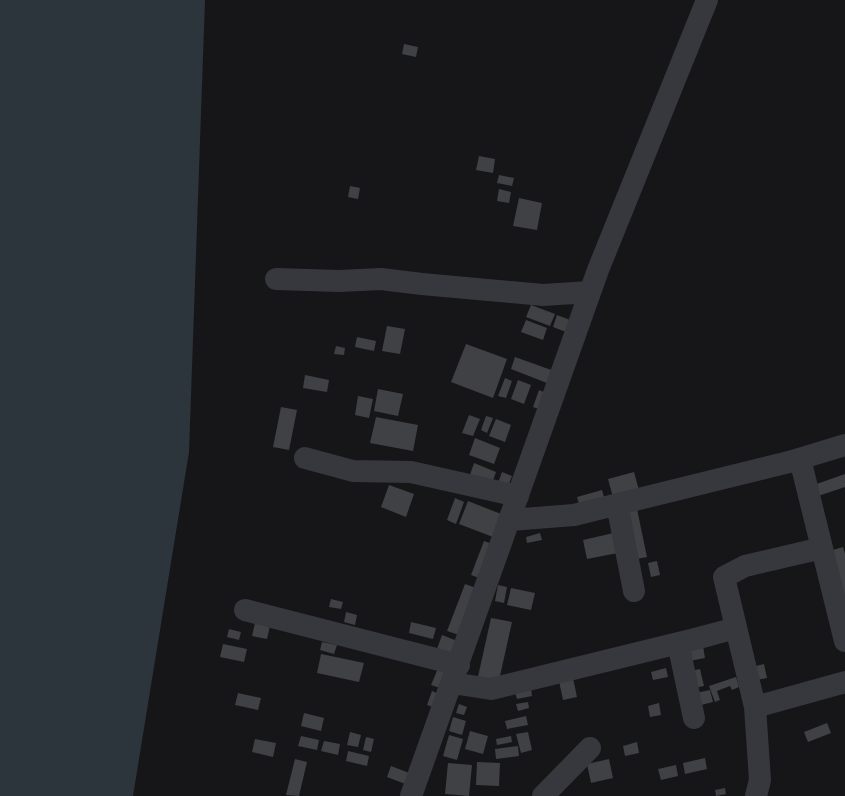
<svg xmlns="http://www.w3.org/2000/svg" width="845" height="796" viewBox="0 0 845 796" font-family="'DejaVu Sans',sans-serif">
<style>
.water{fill:#2c353c}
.building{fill:#404145}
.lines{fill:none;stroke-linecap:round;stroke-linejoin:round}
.minor{stroke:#37383d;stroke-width:22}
</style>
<rect width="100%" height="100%" fill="#161618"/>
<path class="water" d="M0 0H205L189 452 133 796H0Z"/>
<path class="building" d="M404 44 418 47 416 57 402 54Z
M479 156 495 159 493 173 476 170Z
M499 175 514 178 512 186 497 183Z
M350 186 360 188 358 199 348 197Z
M499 189 511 192 509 203 497 201Z
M519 198 542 203 537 230 513 226Z
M531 305 555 314 550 326 526 317Z
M557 315 570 320 566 332 553 327Z
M526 320 547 328 543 340 521 332Z
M387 326 405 329 400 354 382 351Z
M357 337 376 341 374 351 355 347Z
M466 344 507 359 493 398 451 382Z
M336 346 345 348 344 355 334 354Z
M515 357 557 372 552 385 511 369Z
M305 375 329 380 327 392 303 388Z
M505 378 512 381 506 398 498 396Z
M518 380 531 385 524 404 511 399Z
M378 389 403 394 398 416 374 411Z
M539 390 548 394 542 410 533 407Z
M358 396 373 399 369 418 355 415Z
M281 407 297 410 289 450 273 447Z
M469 415 480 419 473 436 462 433Z
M486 416 493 418 487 433 481 430Z
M376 417 418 425 413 451 370 443Z
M496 419 511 425 505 442 489 436Z
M475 438 500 448 494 464 469 455Z
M474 463 496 472 492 483 470 475Z
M502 472 512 476 508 486 498 483Z
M634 472 640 494 614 501 608 479Z
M845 474V487L815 497 811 486Z
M389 485 414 494 406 517 381 507Z
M602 490 606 504 581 511 577 497Z
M455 498 464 502 456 524 447 520Z
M468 501 501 514 493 537 459 524Z
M637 509 647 557 631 560 622 512Z
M618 532 623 552 587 559 583 540Z
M540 533 542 540 527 543 526 537Z
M484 541 495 545 482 579 471 575Z
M843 547 845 554V597L826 552Z
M657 561 660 575 651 577 648 563Z
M465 584 479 589 462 636 447 631Z
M498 585 507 587 504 603 495 601Z
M511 588 535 593 531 610 507 605Z
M331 599 343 602 341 609 329 607Z
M346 612 357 615 355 625 344 622Z
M491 618 512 622 498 685 477 681Z
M411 622 436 628 433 639 409 633Z
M255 623 270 626 267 639 252 636Z
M229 629 241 632 239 640 227 637Z
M442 635 460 642 455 655 437 649Z
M322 642 337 645 334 654 320 650Z
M223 644 247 649 244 662 220 657Z
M703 646 705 658 684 662 682 651Z
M321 654 364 663 359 682 317 673Z
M764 664 767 678 752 681 748 668Z
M439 666 450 671 443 689 431 685Z
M666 668 668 677 653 680 651 672Z
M700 669 704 686 688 689 685 672Z
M736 677 739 687 732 690 730 686 717 691 720 700 715 702 709 686Z
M573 678 577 697 563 700 559 681Z
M531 688 532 696 517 699 515 692Z
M710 690 713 702 693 707 691 694Z
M432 691 441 695 436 708 427 705Z
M238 693 261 698 258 710 235 705Z
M528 702 529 708 518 711 516 704Z
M659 703 661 715 650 717 648 706Z
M459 704 467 707 464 715 456 713Z
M304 713 324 718 321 731 301 726Z
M526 716 528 725 507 729 505 721Z
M453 717 466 721 462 735 449 731Z
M827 723 831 733 808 742 804 732Z
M470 731 488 736 483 754 465 749Z
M350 732 361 735 358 747 347 745Z
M528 732 532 750 521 753 516 734Z
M449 735 463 739 457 760 443 756Z
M301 736 319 740 317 750 298 746Z
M511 736 512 742 497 745 496 739Z
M366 737 374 739 371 752 363 750Z
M255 739 276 743 273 757 252 752Z
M324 741 340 744 338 755 321 751Z
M637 742 639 753 625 756 623 746Z
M518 746 519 756 496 759 495 749Z
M348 751 369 756 367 766 346 761Z
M705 758 707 769 685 774 683 763Z
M295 759 307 762 299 796 286 795Z
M609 759 613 778 591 783 587 764Z
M477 762 500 763 499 786 476 785Z
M448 763 472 765 469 796 445 794Z
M676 765 678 776 661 780 658 769Z
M391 766 412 774 408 785 387 777Z
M725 788 726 794 716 796 715 790Z"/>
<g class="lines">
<path class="minor" d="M276 279 339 281 381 279 422 284 543 295 590 292
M305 458 353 471 411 472 518 496
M800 459 845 641
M617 504 634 591
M510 520 574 515 789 462 845 445
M245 610 459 665
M678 643 694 718
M452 683 491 689 695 639 736 628
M755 707 724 577 745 566 822 548
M411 796 598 270 707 0
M543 796 590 748
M756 796 760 780 755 707 845 682"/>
</g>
</svg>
